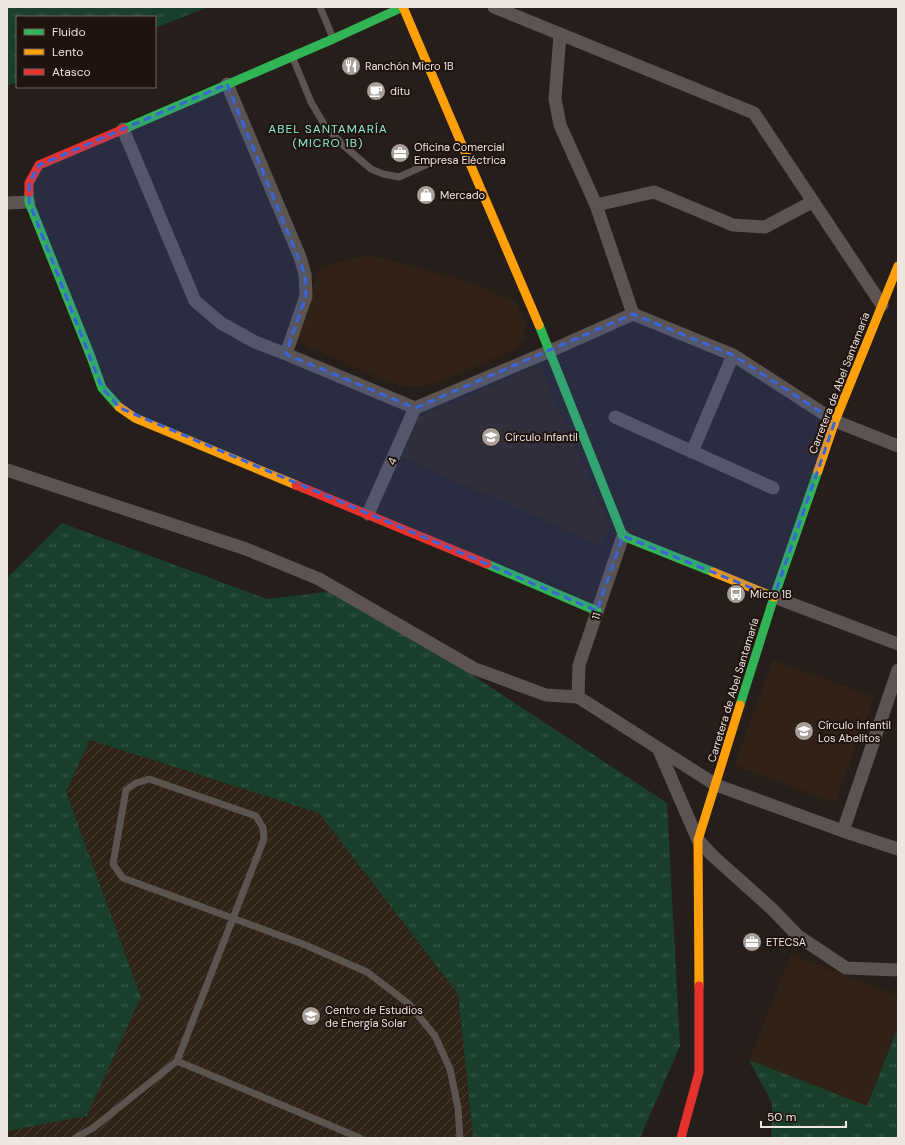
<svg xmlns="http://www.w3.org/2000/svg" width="905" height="1145" viewBox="0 0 905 1145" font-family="'DM Sans',sans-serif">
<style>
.industrial{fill:url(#industrial-furrows)}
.education{fill:#302217}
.grass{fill:url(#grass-tufts)}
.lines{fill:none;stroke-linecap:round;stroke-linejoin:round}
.lane{stroke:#5b5450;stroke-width:7}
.street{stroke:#5b5450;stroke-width:13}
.fast{stroke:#30b455;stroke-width:9}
.slow{stroke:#ff9f0a;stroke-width:9}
.jam{stroke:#e5322d;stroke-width:9}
.marked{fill:#3c64d9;fill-opacity:0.2;stroke:#3c64d9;stroke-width:3;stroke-dasharray:8 5;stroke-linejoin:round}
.labels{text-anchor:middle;stroke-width:4;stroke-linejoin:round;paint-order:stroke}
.poi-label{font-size:11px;fill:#eee4e0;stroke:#20130d;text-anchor:start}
.street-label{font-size:11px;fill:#eee4e0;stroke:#20130d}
.neighbourhood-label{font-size:12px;letter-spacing:1px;fill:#89ecd6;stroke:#20130d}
</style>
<defs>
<pattern id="industrial-furrows" width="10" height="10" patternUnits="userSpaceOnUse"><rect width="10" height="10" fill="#302317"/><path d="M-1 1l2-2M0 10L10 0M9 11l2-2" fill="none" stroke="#4e4338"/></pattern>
<pattern id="grass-tufts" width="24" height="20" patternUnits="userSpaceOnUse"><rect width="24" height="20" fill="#1a3f2c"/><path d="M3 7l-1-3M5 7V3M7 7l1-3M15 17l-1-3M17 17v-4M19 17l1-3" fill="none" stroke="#3c5b4a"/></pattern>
</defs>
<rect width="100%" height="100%" fill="#261e1a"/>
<path class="industrial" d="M90 740 319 813 458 994 473 1138H7V1131L87 1116 141 997 66 792Z"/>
<path class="education" d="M368 255 463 280 515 301 526 325 523 340 516 349 437 383 416 387 400 385 387 381 309 347 301 343 298 336V323L319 270 333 264Z
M540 365 610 527 602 546 401 457 419 417Z
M773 660 874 697 835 803 734 765Z
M791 954 898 996V1027L867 1107 749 1060Z"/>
<path class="grass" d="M7 7H208L155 28V17H17V82L7 86Z
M62 523 267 599 343 590 667 803 680 1046 640 1138H473L458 994 319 813 90 740 66 792 141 997 87 1116 7 1131V578Z
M898 1027V1138H771L772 1103 749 1060 867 1106Z"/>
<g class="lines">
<path class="lane" d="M320 7 333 38
M292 56 311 102 325 126 343 145 371 169 383 174 399 177 428 164
M177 1061 360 1138
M75 1138 93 1128 177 1061 264 839 263 828 256 816 149 779 136 783 126 790 113 864 123 878 303 944 367 972 409 1004 435 1036 450 1069 458 1108 460 1138"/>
<path class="street" d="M494 7 754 113 882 305
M560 35 555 99 560 125 596 205 633 314
M227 84 300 257 305 274 306 296 286 354
M123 129 195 301 221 323 255 342 286 354 415 408 550 351 633 314 733 355 835 421 898 446
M7 203 29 202
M596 205 654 192 733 225 765 227 812 202
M615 417 773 488
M692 452 733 355
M7 470 246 549 319 579 473 668 546 695 578 697 716 785 843 831 898 849
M368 514 415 408
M774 597 898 644
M578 697 579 665 623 536
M658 748 698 840 713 856 772 909 798 936 846 968 898 970
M843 831 898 670"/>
<path class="fast" d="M124 129 333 39 403 7
M29 193V202L91 357 102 388 119 407
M539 325 623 536 713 572
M487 564 597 611
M740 705 774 597 818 471"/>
<path class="slow" d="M403 7 539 325
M119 407 135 418 296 485
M818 471 835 421 898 266
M713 572 774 597
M699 986 698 840 740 705"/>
<path class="jam" d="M29 193V183L39 165 124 129
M296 485 487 564
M681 1138 699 1072V986"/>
</g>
<path class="marked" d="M227 84 305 274 306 296 286 354 415 408 633 314 733 355 835 421 774 597 623 536 597 611 120 408 102 388 29 202V183L39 165Z"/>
<defs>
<g id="restaurant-disc" transform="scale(1)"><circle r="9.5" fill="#a89f9b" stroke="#20130d"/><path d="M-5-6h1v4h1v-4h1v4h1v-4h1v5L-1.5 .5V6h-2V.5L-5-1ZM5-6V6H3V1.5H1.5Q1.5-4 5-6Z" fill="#fff"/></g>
<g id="cafe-disc" transform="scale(1)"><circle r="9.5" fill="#a89f9b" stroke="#20130d"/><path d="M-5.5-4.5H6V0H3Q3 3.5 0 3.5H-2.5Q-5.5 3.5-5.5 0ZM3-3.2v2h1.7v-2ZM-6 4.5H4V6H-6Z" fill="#fff"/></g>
<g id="office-disc" transform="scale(1)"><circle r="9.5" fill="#a89f9b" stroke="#20130d"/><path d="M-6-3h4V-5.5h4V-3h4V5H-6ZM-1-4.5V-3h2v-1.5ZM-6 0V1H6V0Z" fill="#fff"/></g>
<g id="shop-disc" transform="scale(1)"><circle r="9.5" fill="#a89f9b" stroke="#20130d"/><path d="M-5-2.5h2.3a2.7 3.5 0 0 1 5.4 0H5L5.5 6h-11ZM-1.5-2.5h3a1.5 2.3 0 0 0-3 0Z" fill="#fff"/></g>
<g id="school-disc" transform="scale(1)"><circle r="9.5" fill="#a89f9b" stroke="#20130d"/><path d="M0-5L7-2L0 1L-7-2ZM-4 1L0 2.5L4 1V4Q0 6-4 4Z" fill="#fff"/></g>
<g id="bus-disc" transform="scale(1)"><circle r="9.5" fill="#a89f9b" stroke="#20130d"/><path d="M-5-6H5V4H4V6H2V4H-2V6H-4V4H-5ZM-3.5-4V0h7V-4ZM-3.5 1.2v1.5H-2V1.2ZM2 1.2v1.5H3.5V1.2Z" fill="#fff"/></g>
<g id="university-disc" transform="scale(1)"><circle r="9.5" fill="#a89f9b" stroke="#20130d"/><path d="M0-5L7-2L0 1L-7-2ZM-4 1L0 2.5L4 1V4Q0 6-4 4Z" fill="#fff"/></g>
</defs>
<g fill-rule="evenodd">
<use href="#restaurant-disc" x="351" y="66"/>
<use href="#cafe-disc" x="376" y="91"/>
<use href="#office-disc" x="400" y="153"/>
<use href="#shop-disc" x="426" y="195"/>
<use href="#school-disc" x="491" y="437"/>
<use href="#bus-disc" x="736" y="594"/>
<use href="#school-disc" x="804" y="731"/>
<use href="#office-disc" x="752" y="942"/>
<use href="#university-disc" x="311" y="1016"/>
</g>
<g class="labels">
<g class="poi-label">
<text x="365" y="70">Ranchón Micro 1B</text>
<text x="390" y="95">ditu</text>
<text x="414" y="151">Oficina Comercial<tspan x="414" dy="13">Empresa Eléctrica</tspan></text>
<text x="440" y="199">Mercado</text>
<text x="505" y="441">Círculo Infantil</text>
<text x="750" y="598">Micro 1B</text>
<text x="818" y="729">Círculo infantil<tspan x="818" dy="13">Los Abelitos</tspan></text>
<text x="766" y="946">ETECSA</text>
<text x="325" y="1014">Centro de Estudios<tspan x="325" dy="13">de Energía Solar</tspan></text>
</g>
<g class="street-label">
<text transform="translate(839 383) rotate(-69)" y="4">Carretera de Abel Santamaría</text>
<text transform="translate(392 461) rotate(-66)" y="4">4</text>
<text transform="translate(596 616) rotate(-72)" y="4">11</text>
<text transform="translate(733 690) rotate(-73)" y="4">Carretera de Abel Santamaría</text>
</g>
<g class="neighbourhood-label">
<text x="328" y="133">ABEL SANTAMARÍA<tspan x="328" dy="14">(MICRO 1B)</tspan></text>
</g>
</g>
<rect width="905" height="1145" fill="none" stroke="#eee4e0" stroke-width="16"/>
<rect x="16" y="16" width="140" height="72" fill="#20130d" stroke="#726761"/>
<rect x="24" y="29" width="20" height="6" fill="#30b455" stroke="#726761"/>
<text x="52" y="36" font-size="12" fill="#eee4e0">Fluido</text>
<rect x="24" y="49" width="20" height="6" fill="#ff9f0a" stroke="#726761"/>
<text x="52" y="56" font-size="12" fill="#eee4e0">Lento</text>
<rect x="24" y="69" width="20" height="6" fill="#e5322d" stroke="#726761"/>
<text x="52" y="76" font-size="12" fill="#eee4e0">Atasco</text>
<path d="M761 1121v6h85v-6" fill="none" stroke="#eee4e0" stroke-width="2"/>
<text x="767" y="1121" font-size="12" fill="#eee4e0" stroke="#20130d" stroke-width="3" paint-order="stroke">50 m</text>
</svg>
